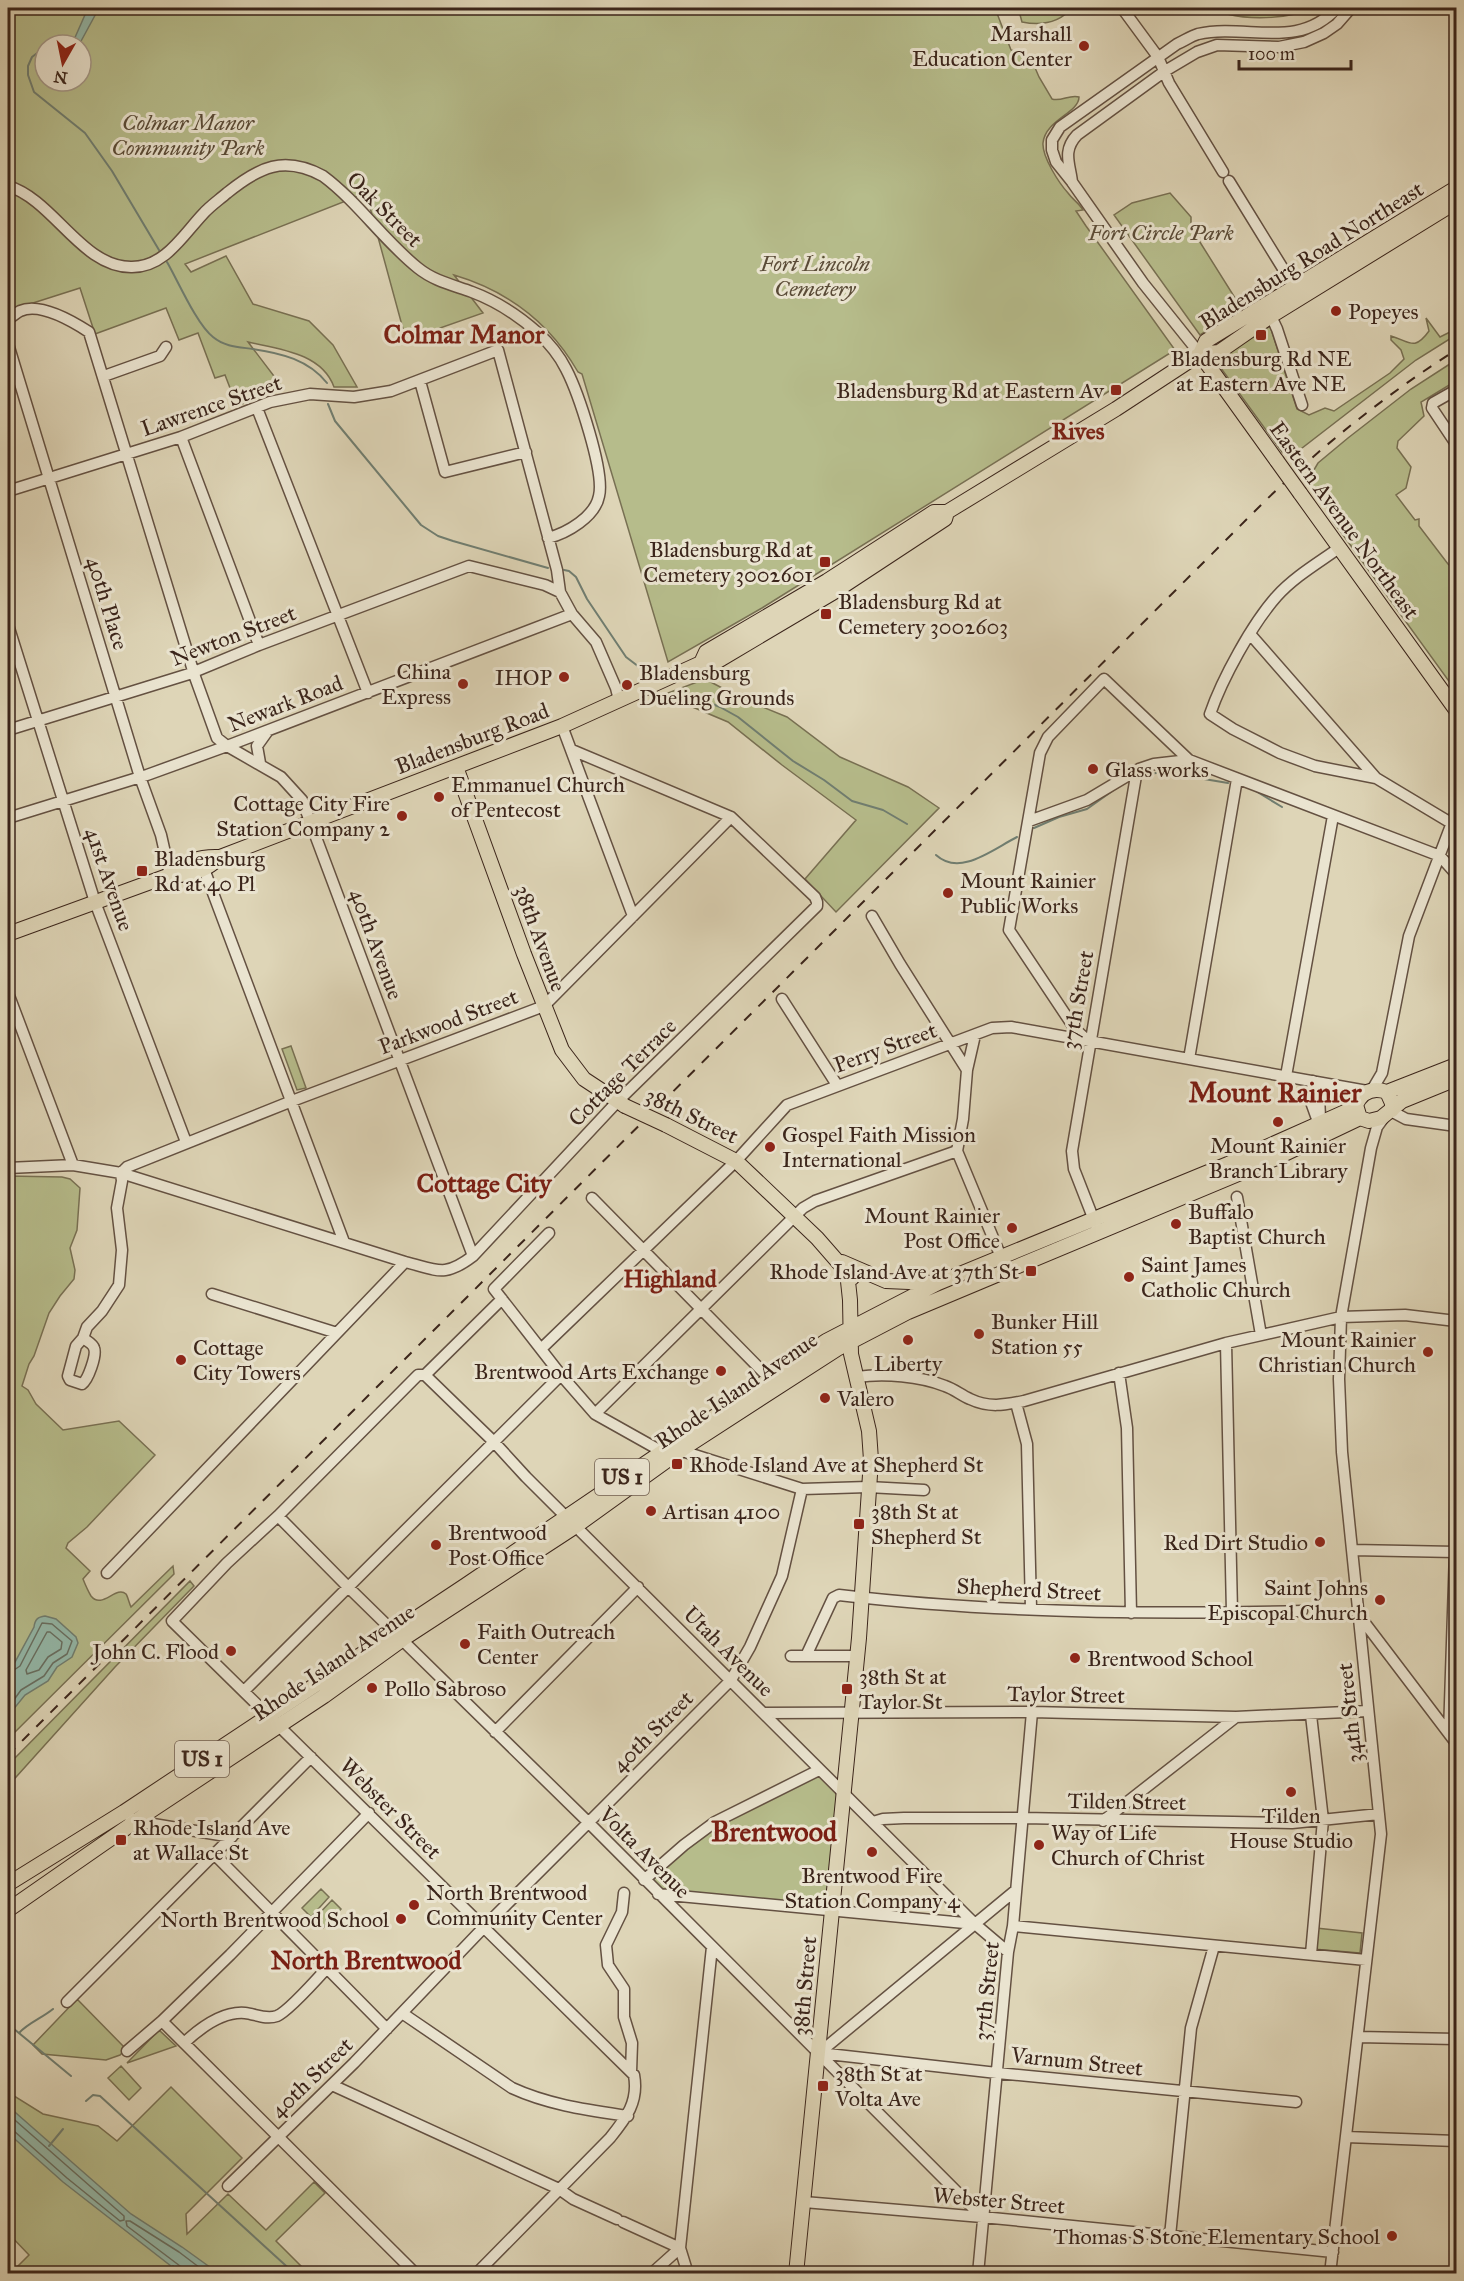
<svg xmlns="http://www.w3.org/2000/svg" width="1464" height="2281" viewBox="0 0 1464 2281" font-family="'IM FELL Great Primer',serif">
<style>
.green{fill:#b6bc8b;stroke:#787053;stroke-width:1.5;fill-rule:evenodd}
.water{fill:#94b9aa;stroke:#707e71;stroke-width:1.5}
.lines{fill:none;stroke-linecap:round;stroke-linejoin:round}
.shore{stroke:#686f62;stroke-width:1.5}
.stream{stroke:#707e71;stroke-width:2}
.minor-casing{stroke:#645142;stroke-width:13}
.major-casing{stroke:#3b251b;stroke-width:16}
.minor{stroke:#eae4d0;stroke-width:10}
.major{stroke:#ded5b7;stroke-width:14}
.rail{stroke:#3b251b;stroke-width:2;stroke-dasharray:10 10;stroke-linecap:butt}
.major-bridge-casing{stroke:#3b251b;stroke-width:16;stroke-linecap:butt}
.major-bridge{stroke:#ded5b7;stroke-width:14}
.poi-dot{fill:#8f2418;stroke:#eae4d0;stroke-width:2}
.labels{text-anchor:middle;stroke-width:6;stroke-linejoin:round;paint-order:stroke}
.shield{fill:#eae4d0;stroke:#705e51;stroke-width:1.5}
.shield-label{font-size:21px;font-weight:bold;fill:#3b251b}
.poi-label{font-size:22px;fill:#3b251b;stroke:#eae4d0;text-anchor:start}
.park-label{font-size:22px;font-style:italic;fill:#5a4b37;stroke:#eae4d0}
.street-label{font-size:22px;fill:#3b251b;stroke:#eae4d0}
.neighbourhood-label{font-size:24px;font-weight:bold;fill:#7a1f14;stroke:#eae4d0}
.quarter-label{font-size:26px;font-weight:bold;fill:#7a1f14;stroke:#eae4d0}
.district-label{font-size:28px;font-weight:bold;fill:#7a1f14;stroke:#eae4d0}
</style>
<rect width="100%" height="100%" fill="#ded5b7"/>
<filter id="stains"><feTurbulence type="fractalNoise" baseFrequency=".00333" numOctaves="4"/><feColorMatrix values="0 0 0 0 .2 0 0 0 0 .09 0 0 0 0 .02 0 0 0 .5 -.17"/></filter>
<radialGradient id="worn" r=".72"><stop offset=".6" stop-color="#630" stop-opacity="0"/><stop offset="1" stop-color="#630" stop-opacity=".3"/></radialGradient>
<path class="green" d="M8 8H995L1011 50 1030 56 1039 77 1052 99C1061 102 1070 94 1079 97 1079 113 1045 120 1043 143 1042 157 1059 183 1068 193 1073 200 1079 203 1083 210L1076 211 1086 226 1175 350 762 608 668 662 582 374 578 372C550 323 508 291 454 275L483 313 406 340 366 193 185 264 191 272 226 256 253 304 309 321 333 345 357 387H334C322 353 279 349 248 342L283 388 237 406 225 375 215 378 198 333 179 340 166 308 95 334 80 288 8 311ZM45 45H81V81H45Z
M1046 8H1072C1059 23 1042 26 1022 22L1019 11 1022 10Z
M1223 8H1316C1288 18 1256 21 1227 14Z
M1170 193 1191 217V227L1193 232 1200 230 1198 239 1242 309 1200 335 1114 215 1132 203Z
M1426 318 1440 337 1456 329V335L1416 360 1293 455H1291L1284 445 1282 452 1215 360 1270 326 1297 409 1309 415 1325 408 1334 411 1390 373 1404 359 1401 350 1391 340V336C1409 341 1414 352 1429 331Z
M1456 360V381L1421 402 1424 416 1398 441 1397 448 1411 467 1406 488 1396 495 1415 520 1419 519V526L1448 564 1456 571V691L1333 521 1335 519 1308 480 1318 463 1348 438 1411 389Z
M705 679 743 699 787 717 840 757 908 787 939 808 836 912 805 879 856 820 782 765 728 722 676 700 668 693Z
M291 1046 306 1088 297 1090 282 1049Z
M8 1176 62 1177 70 1179 80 1188 77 1230 70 1248 75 1270 74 1279 60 1296 49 1313 34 1356 29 1364 22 1386 28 1390 36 1404 63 1430 119 1421 155 1455 87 1527 68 1543 66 1548 90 1571 83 1579C85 1584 88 1591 91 1596 102 1610 116 1585 126 1594 128 1597 129 1603 131 1607L173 1566 174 1574 8 1739Z
M190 1581 194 1586 115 1667 8 1786V1765Z
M819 1770 844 1794 832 1910 658 1894 644 1880 684 1845Z
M321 1889 329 1897 311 1917 302 1908Z
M332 1900 341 1909 323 1928 314 1919Z
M1316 1928 1362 1933 1360 1953 1313 1949Z
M77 1999 126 2049 120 2055 106 2060 42 2054 33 2045Z
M159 2030 176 2046 127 2063Z
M121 2066 141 2088 129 2100 108 2078Z
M171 2087 242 2158 186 2214 187 2234 228 2194 266 2230 314 2182 325 2193 276 2241 308 2273H11L29 2255 8 2233V2089L14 2096 43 2114 98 2126 117 2141Z"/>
<path class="water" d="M88 8H99L80 43 74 45 73 42Z
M45 1616 56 1619 76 1637 78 1643 72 1657 57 1667 48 1681 25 1695 8 1716V1655L11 1663 15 1662 34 1627C35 1619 38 1617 45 1616Z
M8 2106 131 2214 182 2247 218 2273H180L63 2182 8 2133Z"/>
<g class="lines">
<path class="shore" d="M47 1632H50L62 1642 61 1649 48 1657 39 1670 27 1674 26 1670Z
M8 1668 14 1670 20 1666 42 1623 52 1624 72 1641 67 1654 53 1663 44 1676 21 1690 8 1708
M8 2114 124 2216V2220L120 2221 67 2178 14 2131 8 2129
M182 2274 180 2266 127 2226 126 2221H130L179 2252 208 2274"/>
<path class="stream" d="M45 47 32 57 28 66V75L34 92 85 133 112 171 159 250
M167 262C178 281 197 325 213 337 225 347 239 347 253 349 281 353 309 360 327 383
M328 404 335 421 421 525 438 536 453 541 548 568
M564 570 569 571 576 577 587 599 626 657 647 673
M677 690 720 707 738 717 793 761 824 780 852 801 883 810 907 824
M1144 775 1162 772 1228 783
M1254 790 1282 807
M1034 828 1059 817 1087 809 1118 787
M936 855C960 877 993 849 1017 837
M8 2024 71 2076
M19 2033C28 2023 42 2018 53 2009
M86 2101 93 2095 100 2096 295 2274
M49 2146 63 2129
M168 2274 173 2266"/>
<g class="minor-casing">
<path id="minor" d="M1122 8 1158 57 1169 83 1223 172
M1229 181 1298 293
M1072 182C1070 164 1062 151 1077 135L1165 71 1197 52 1217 45 1279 47 1304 42 1324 33 1337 24 1351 8
M8 186C54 200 82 268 132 267 165 267 183 235 203 214 210 206 219 200 227 193 259 167 284 155 323 176 358 202 384 241 418 268 434 281 453 285 472 292 496 301 519 316 538 333 549 343 559 355 566 369 578 392 605 472 599 496 595 517 567 533 548 538
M1268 310 1277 329 1302 405
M8 319C12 317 16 313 20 311 40 302 72 321 89 332L195 677 217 738 227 746 281 777 302 800 473 1256
M8 344 140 777 161 835 170 875
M1200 354 1143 283 1072 182 1056 162 1052 150V140L1060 127 1177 44C1184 41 1191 36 1198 34 1247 23 1297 51 1337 8
M104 376 160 356 166 347
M420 381 445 472 526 452
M1456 390 1433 403 1432 408 1456 444
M257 408 368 693
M181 437 259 645
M8 491 181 437 270 402 310 394 354 397 391 391 498 350 557 570 560 592 572 614 596 642 616 688 619 700
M1339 548C1318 563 1294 577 1277 596 1252 624 1222 679 1210 714L1233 729 1280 753 1315 766 1376 778
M8 625 95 902 186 1142
M1250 634 1376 778 1451 823
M562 726 633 916
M8 730 189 674 259 645 469 566 545 585 560 592
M260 763 257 746 267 732
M8 818 147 775 227 746 572 614
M1029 821 1087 800 1139 769 1154 764 1189 760
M204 869 344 1242
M872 916 900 964 967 1070 963 1119 957 1151 1001 1257
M8 993 73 1165
M782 999 837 1085
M1087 1040 1075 1029 1009 930 1040 753 1048 737 1104 679 1189 760 1440 856 1456 874
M1189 1059 1237 779
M967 1070 975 1035
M1286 1076 1333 816
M1313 1081 1311 1102 1321 1130
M1372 1090 1382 1073 1409 936 1456 812
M1391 1111 1406 1119 1456 1126
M1320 1118 1319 1095 1322 1083
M8 1168 73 1165 121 1173 405 1262C438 1270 444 1278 473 1256L617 1102 817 906V902L815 897 731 817 572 750
M121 1173 127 1167 292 1101 544 1006 731 817
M1237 1197 1261 1335
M592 1198 769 1378
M549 1233 494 1289 561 1375 595 1414 661 1451
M1099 1233 1074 1169 1072 1151 1137 770
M212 1294 337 1333
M83 1338C87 1341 93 1344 94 1348 97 1355 88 1380 82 1384L70 1380 68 1376 76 1346 83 1338 87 1327 102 1311 119 1285 122 1250 117 1208 122 1181 121 1173
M1226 1343 1232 1612
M542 1348 736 1161 787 1105 992 1028 1011 1027 1367 1091
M1119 1373 1127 1428 1131 1613
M425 1375 494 1442 526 1477 975 1924 1008 1952
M857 1377C884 1373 920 1376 945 1386 954 1389 961 1395 970 1399 989 1408 1004 1405 1024 1401L1226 1343 1341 1317 1405 1315 1456 1321
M1016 1403 1027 1444 1031 1608
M595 1414 803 1208 815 1201 957 1151
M682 1451 802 1489 868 1487 924 1490
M278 1516 348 1587 588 1822 982 2217
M1352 1550 1456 1552
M107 1573 405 1262
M1358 1614 1456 1743
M791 1656H806L833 1598 839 1595C992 1613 1148 1615 1302 1611
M806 1656H858
M244 1691 561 1375
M763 1713 1032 1712 1236 1717 1368 1711
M1311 1715 1323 1820 1311 1954
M495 1732 638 1587
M1449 1733 1455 1552 1456 1433
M124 1812 135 1821 232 1837
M1103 1821 1236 1717
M873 1822 883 1819 904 1818H1023L1292 1823 1379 1814
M215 1855 387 2029
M644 1880 684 1845 715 1822 819 1770
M624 1893 622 1912 606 1945 608 1965 624 1989V2017L632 2043 631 2072
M658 1894 975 1924
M1013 1926 1366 1960
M67 2002 311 1757
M402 2013 512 2088C549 2105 588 2110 628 2116
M162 2021 416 2274
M1358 2037 1456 2039
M184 2043C199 2029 223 2011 245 2013 255 2014 266 2020 277 2016 287 2012 318 1978 327 1968
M127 2051 162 2021 230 1955 369 1813
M819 2053 997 2073 1296 2102
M819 2053 1016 1890
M332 2085 559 2189 573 2199 617 2219
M1346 2137 1456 2141
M228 2186 354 2063 487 1924 731 1680 750 1647 782 1576 802 1489
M804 2202 982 2217 1333 2252
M623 2222 680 2248 688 2274
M1170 2236 1191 2028 1214 1946
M476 2274 610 2138C626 2118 639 2102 634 2075L172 1621 227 1563 278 1516 418 1375H425L502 1299
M651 2274 680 2248 712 1947
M978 2274 1008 1952 1013 1926 1032 1712
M1330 2274 1381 1834 1342 1452 1339 1379 1341 1317 1371 1148 1377 1127 1385 1116"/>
</g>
<g class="major-casing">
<path id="major" d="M1200 354 1206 341 1456 188
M1200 354 1277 461
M1300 493 1456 710
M701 663 706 652 827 581 934 512H947L1116 409 1200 354 1219 352 1271 316 1456 202
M456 767 524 954 562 1050 584 1079 625 1106
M170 875C185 861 199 856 220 857L562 726 701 663 716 662 834 592 945 519 947 512
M8 934 170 875C190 876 206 871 220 857
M1387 1092 1456 1065
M1392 1110V1103L1387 1092C1373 1087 1362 1091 1356 1105L1360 1118 1369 1121 1381 1118 1402 1101 1456 1079
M666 1125 736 1161 817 1238 852 1278
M842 1262 886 1281 932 1283
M8 1884 124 1812 466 1585 826 1341 938 1283 1228 1164 1345 1112 1356 1105
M8 1910 149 1812 324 1696 403 1639 576 1526 687 1446 837 1349 908 1312 1274 1159 1360 1118
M796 2274 859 1638 871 1460 869 1431 851 1354 850 1300 847 1272"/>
</g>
<use href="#minor" class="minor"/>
<use href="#major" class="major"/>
<path class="rail" d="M8 1755 1265 501C1324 444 1387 394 1456 350"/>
<g class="major-bridge-casing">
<path id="major-bridge" d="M1277 461 1300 493
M625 1106 666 1125"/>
</g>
<use href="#major-bridge" class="major-bridge"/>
</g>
<g class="poi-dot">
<circle cx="1084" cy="46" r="6"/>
<circle cx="1336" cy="311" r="6"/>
<rect x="1255" y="329" width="12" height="12" rx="3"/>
<rect x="1110" y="384" width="12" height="12" rx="3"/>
<rect x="819" y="556" width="12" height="12" rx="3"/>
<rect x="820" y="608" width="12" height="12" rx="3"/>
<circle cx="564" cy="677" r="6"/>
<circle cx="463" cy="684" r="6"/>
<circle cx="627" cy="685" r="6"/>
<circle cx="1093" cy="769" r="6"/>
<circle cx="439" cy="797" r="6"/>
<circle cx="402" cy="816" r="6"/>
<rect x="136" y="865" width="12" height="12" rx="3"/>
<circle cx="948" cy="893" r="6"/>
<circle cx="1278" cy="1122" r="6"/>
<circle cx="770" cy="1147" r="6"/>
<circle cx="1176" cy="1224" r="6"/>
<circle cx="1012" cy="1228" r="6"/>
<rect x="1025" y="1265" width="12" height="12" rx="3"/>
<circle cx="1129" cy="1277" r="6"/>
<circle cx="979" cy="1334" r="6"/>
<circle cx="908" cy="1340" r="6"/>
<circle cx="1428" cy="1352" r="6"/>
<circle cx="181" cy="1360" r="6"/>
<circle cx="721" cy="1371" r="6"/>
<circle cx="825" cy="1398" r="6"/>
<rect x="671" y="1458" width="12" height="12" rx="3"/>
<circle cx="651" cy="1511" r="6"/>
<rect x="853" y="1518" width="12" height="12" rx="3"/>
<circle cx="1320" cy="1542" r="6"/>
<circle cx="436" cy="1545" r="6"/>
<circle cx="1380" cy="1600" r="6"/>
<circle cx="465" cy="1644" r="6"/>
<circle cx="231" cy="1651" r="6"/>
<circle cx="1075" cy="1658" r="6"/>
<circle cx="372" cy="1688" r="6"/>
<rect x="841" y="1683" width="12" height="12" rx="3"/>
<circle cx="1291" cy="1792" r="6"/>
<rect x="115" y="1834" width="12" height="12" rx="3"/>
<circle cx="1039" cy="1845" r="6"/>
<circle cx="872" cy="1852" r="6"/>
<circle cx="414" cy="1905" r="6"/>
<circle cx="401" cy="1919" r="6"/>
<rect x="817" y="2080" width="12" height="12" rx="3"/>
<circle cx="1392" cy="2236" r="6"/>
</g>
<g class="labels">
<g class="shield">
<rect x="595" y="1459" width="54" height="36" rx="4.5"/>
<rect x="175" y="1741" width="54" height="36" rx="4.5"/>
</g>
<g class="shield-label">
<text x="622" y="1484">US 1</text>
<text x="202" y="1766">US 1</text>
</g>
<g class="poi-label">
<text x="1072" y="41" text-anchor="end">Marshall<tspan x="1072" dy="25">Education Center</tspan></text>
<text x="1348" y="319">Popeyes</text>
<text x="1261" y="366" text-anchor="middle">Bladensburg Rd NE<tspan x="1261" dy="25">at Eastern Ave NE</tspan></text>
<text x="1104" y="398" text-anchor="end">Bladensburg Rd at Eastern Av</text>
<text x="813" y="557" text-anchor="end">Bladensburg Rd at<tspan x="813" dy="25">Cemetery 3002601</tspan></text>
<text x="838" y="609">Bladensburg Rd at<tspan x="838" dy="25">Cemetery 3002603</tspan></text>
<text x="451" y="679" text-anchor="end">China<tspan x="451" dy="25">Express</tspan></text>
<text x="639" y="680">Bladensburg<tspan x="639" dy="25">Dueling Grounds</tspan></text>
<text x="552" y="685" text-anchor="end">IHOP</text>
<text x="1105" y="777">Glass works</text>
<text x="451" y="792">Emmanuel Church<tspan x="451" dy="25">of Pentecost</tspan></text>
<text x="390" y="811" text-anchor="end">Cottage City Fire<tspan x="390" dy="25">Station Company 2</tspan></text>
<text x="154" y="866">Bladensburg<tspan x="154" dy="25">Rd at 40 Pl</tspan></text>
<text x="960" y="888">Mount Rainier<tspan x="960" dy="25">Public Works</tspan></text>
<text x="782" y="1142">Gospel Faith Mission<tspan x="782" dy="25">International</tspan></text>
<text x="1278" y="1153" text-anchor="middle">Mount Rainier<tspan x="1278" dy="25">Branch Library</tspan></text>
<text x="1188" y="1219">Buffalo<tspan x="1188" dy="25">Baptist Church</tspan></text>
<text x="1000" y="1223" text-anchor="end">Mount Rainier<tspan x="1000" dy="25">Post Office</tspan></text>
<text x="1141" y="1272">Saint James<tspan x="1141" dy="25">Catholic Church</tspan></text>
<text x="1019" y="1279" text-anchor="end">Rhode Island Ave at 37th St</text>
<text x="991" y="1329">Bunker Hill<tspan x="991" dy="25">Station 55</tspan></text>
<text x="1416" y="1347" text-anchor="end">Mount Rainier<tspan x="1416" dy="25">Christian Church</tspan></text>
<text x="193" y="1355">Cottage<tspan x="193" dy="25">City Towers</tspan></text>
<text x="908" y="1371" text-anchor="middle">Liberty</text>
<text x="709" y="1379" text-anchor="end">Brentwood Arts Exchange</text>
<text x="837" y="1406">Valero</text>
<text x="689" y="1472">Rhode Island Ave at Shepherd St</text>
<text x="663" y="1519">Artisan 4100</text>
<text x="871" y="1519">38th St at<tspan x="871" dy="25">Shepherd St</tspan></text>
<text x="448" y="1540">Brentwood<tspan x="448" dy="25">Post Office</tspan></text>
<text x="1308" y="1550" text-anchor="end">Red Dirt Studio</text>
<text x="1368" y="1595" text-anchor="end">Saint Johns<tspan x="1368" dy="25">Episcopal Church</tspan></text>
<text x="477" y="1639">Faith Outreach<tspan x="477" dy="25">Center</tspan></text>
<text x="219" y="1659" text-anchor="end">John C. Flood</text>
<text x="1087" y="1666">Brentwood School</text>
<text x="859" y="1684">38th St at<tspan x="859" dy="25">Taylor St</tspan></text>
<text x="384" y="1696">Pollo Sabroso</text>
<text x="1291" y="1823" text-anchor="middle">Tilden<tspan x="1291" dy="25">House Studio</tspan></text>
<text x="133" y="1835">Rhode Island Ave<tspan x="133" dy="25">at Wallace St</tspan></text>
<text x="1051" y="1840">Way of Life<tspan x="1051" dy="25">Church of Christ</tspan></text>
<text x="872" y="1883" text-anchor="middle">Brentwood Fire<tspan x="872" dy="25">Station Company 4</tspan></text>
<text x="426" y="1900">North Brentwood<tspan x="426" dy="25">Community Center</tspan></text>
<text x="389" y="1927" text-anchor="end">North Brentwood School</text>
<text x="835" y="2081">38th St at<tspan x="835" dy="25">Volta Ave</tspan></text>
<text x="1380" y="2244" text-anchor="end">Thomas S Stone Elementary School</text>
</g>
<g class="park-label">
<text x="188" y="130">Colmar Manor<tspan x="188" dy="25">Community Park</tspan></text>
<text x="1161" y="240">Fort Circle Park</text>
<text x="815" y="271">Fort Lincoln<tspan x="815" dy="25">Cemetery</tspan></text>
</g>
<g class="street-label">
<text transform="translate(385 209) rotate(45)" y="8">Oak Street</text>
<text transform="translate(1311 255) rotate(-32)" y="8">Bladensburg Road Northeast</text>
<text transform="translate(211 405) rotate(-19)" y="8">Lawrence Street</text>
<text transform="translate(1345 520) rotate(54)" y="8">Eastern Avenue Northeast</text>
<text transform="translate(108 603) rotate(73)" y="8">40th Place</text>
<text transform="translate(233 635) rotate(-21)" y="8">Newton Street</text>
<text transform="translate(285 703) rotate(-21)" y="8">Newark Road</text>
<text transform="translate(472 738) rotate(-21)" y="8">Bladensburg Road</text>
<text transform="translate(110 879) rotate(71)" y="8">41st Avenue</text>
<text transform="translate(541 938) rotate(70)" y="8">38th Avenue</text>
<text transform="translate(377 944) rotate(70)" y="8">40th Avenue</text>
<text transform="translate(1077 1000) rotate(-80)" y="8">37th Street</text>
<text transform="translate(448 1021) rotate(-21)" y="8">Parkwood Street</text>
<text transform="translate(885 1047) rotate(-20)" y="8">Perry Street</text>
<text transform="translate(622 1072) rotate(-45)" y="8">Cottage Terrace</text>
<text transform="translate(692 1115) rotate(26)" y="8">38th Street</text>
<text transform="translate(736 1390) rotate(-34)" y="8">Rhode Island Avenue</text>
<text transform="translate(1029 1589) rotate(3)" y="8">Shepherd Street</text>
<text transform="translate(729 1651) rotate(45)" y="8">Utah Avenue</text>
<text transform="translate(333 1662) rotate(-34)" y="8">Rhode Island Avenue</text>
<text transform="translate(1066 1694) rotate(1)" y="8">Taylor Street</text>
<text transform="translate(1349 1713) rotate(-96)" y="8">34th Street</text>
<text transform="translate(652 1731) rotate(-45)" y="8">40th Street</text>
<text transform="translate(1127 1801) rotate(1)" y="8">Tilden Street</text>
<text transform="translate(391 1808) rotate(45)" y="8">Webster Street</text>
<text transform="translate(645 1852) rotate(45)" y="8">Volta Avenue</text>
<text transform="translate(804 1986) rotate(-85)" y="8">38th Street</text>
<text transform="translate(986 1991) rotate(-84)" y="8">37th Street</text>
<text transform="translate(1077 2061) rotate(6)" y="8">Varnum Street</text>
<text transform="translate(311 2077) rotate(-44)" y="8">40th Street</text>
<text transform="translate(999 2200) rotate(5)" y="8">Webster Street</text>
</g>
<g class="neighbourhood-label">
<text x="1078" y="439">Rives</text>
<text x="670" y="1287">Highland</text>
</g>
<g class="quarter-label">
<text x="464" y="343">Colmar Manor</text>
<text x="484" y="1192">Cottage City</text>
<text x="366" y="1969">North Brentwood</text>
</g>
<g class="district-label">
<text x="1275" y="1102">Mount Rainier</text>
<text x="774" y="1841">Brentwood</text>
</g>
</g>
<rect width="1464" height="2281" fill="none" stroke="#ded5b7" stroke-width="30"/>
<rect x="9" y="9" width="1446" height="2263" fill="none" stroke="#3b251b" stroke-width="3"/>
<rect x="15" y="15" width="1434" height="2251" fill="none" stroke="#3b251b" stroke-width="1.5"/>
<g transform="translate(63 63) rotate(189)"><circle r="28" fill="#eae4d0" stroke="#a49888" stroke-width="1.5"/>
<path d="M0-4.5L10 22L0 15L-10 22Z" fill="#8f2418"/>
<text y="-9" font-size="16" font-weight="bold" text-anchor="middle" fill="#3b251b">N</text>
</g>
<path d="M1239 60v9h112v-9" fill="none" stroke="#3b251b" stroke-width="3"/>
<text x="1248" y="60" font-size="18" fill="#3b251b" stroke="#eae4d0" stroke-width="4.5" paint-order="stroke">100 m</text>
<rect width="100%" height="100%" filter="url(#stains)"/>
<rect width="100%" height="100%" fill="url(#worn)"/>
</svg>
